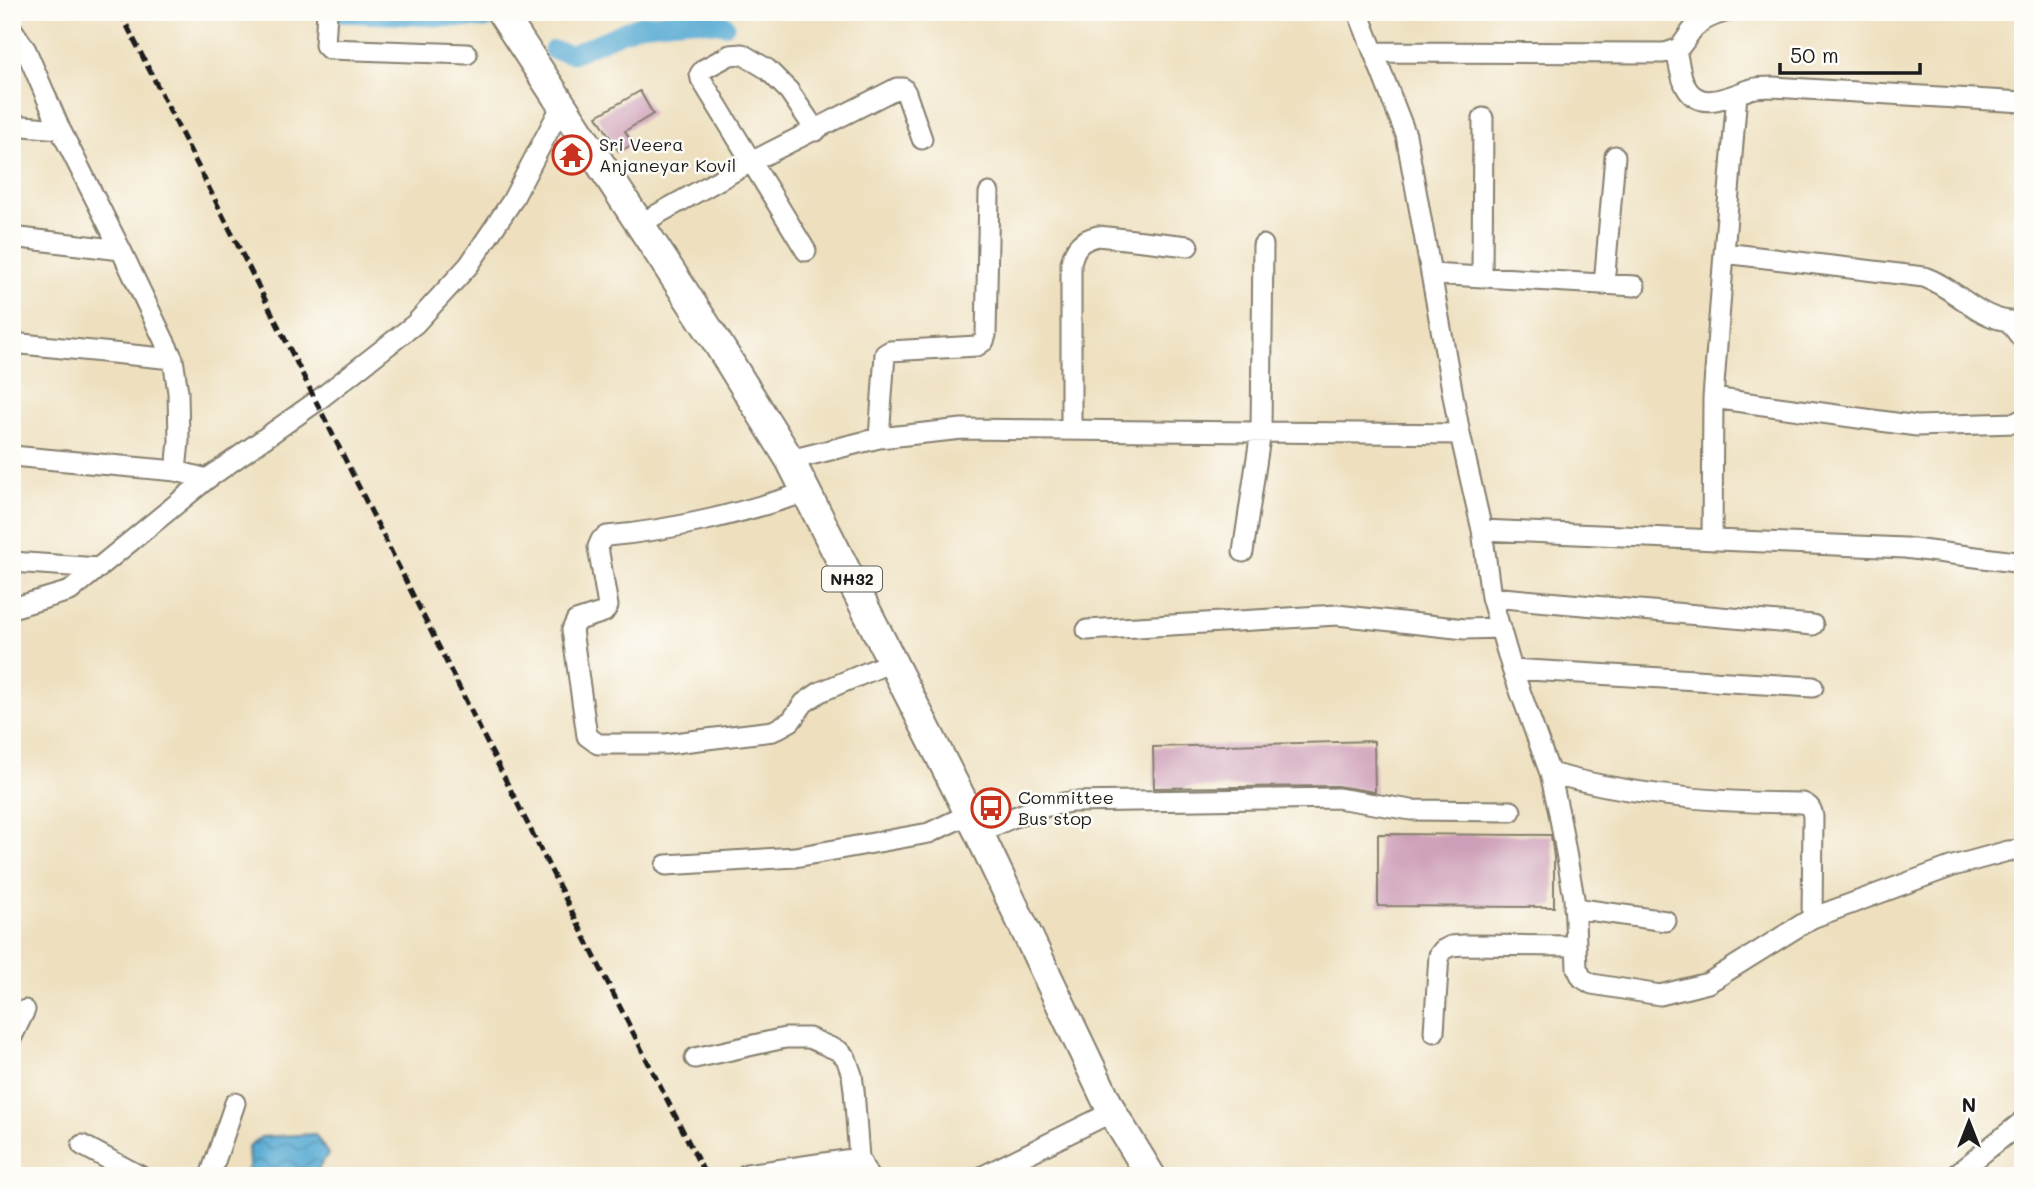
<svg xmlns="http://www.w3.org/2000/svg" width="2035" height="1188" viewBox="0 0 2035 1188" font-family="Mali,sans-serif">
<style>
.water{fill:url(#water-waves);stroke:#3a6478;stroke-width:2}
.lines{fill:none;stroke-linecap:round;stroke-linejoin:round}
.canal{stroke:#58abd3;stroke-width:19}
.building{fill:#cd9eb7}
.minor-casing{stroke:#857e6e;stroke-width:23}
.highway-casing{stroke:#857e6e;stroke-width:32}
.minor{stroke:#fff;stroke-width:19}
.highway{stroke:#fff;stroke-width:28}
.rail{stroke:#1c1c1c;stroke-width:5;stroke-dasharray:10 5;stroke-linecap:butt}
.labels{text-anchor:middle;stroke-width:5;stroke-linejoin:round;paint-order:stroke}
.shield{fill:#fdfcf7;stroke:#605f5e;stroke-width:2}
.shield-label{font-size:16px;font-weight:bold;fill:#1c1c1c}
.poi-label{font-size:18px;fill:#1c1c1c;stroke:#fdfcf7;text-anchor:start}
</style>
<defs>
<pattern id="water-waves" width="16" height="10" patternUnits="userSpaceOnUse" patternTransform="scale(1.75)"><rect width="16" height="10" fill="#58abd3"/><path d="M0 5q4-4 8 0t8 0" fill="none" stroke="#488aaa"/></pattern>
</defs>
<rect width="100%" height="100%" fill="#fdfcf7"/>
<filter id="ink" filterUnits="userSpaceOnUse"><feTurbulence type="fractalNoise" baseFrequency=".0143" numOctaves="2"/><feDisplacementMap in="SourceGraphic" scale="14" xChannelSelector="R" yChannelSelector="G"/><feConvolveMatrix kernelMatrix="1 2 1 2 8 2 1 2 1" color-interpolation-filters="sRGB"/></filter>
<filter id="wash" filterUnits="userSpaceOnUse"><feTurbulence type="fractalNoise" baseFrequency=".00686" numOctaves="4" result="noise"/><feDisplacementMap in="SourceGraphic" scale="28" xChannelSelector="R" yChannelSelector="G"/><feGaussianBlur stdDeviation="1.57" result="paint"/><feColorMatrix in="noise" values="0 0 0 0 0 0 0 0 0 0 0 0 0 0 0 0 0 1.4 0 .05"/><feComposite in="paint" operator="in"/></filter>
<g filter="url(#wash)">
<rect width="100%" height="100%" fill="#eee0bf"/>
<path class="water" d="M315 1134 328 1154 314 1176H245L249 1166 248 1147 261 1137Z"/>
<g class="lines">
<path class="canal" d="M338 13 486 19
M553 50 572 54 639 25 688 20 725 25"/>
</g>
<g id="blocks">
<path class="building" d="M640 91 653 114 625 131 633 144 619 152 597 116Z
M1374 741 1375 792 1337 786 1154 788 1153 747Z
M1378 834 1551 835 1554 857V907L1378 906Z"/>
</g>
</g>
<g filter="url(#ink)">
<use href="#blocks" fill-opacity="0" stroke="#857e6e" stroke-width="2"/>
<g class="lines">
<g class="minor-casing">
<path id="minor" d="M327 12 325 45 329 49 467 54
M1358 12 1406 135 1460 434 1482 530 1491 597 1512 669 1550 773 1559 813 1574 898 1577 968 1582 978 1592 984 1660 995 1708 983 1812 918 1953 866 2008 851 2023 850
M12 29 26 50 60 129 121 250 173 359 178 392 179 441 176 471
M1676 50C1679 62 1680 77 1686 87 1700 113 1731 95 1751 89 1758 87 1765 87 1773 87L2023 102
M1374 52 1663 53C1685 49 1681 43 1694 28 1702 20 1714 15 1725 12
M12 125 60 129
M638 225 751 162 897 88H903L906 93 922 139
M12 237 121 250
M806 251 701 79 700 74 704 69 730 55 742 54 767 69 789 91 816 131
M1724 253 1737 94
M1431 274 1635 286
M1482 277 1483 118
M1604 285 1615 156
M2009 322 2023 340
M12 343 173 359
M1713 398 1917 426 2015 423 2023 419
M1071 430V263C1075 246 1081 240 1098 236L1188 246
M879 438 885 354 890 351 977 346 984 341 986 335 989 193
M12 456 176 471 207 479
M790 460 879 438 962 429 1460 434
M807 492C741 513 676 530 607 536L601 540 598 547 608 606 604 612 576 621 572 630 587 736 598 744H666L773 731 791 721 804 703 820 692 894 661
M1482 530 1905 548 2023 563
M1712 540 1713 398 1724 253 1924 277C1959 289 1982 326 2023 321
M1243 552 1261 431 1263 245
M12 562 99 568
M1491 597 1813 625
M12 608 70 591 207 479 317 401 415 324 469 265 512 201 561 107
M1087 630 1337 615 1465 629 1501 628
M1512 669 1813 687
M1550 773C1633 796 1717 803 1803 803 1810 806 1812 809 1813 817L1812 918
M979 833C1010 818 1037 806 1071 802L1337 798 1411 810 1511 811
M666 865 795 857 929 833 969 814
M1574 908 1666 921
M1434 1032 1439 955 1443 950 1451 946 1464 945 1576 946
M12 1037 25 1010
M695 1058 785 1038H809L839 1051 846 1058 852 1075 854 1090 859 1158 868 1176
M82 1145 140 1176
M747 1174 859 1158
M210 1176 235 1103
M983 1176 1112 1112
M1954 1176 2023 1121"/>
</g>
<g class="highway-casing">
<path id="highway" d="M501 12 715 339 790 460 979 833 1112 1112 1151 1176"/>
</g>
<use href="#minor" class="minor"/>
<use href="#highway" class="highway"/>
<path class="rail" d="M120 12C317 400 508 789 706 1176"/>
</g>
</g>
<defs>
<g id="temple-ring" transform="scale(2.0125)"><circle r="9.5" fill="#fdfcf7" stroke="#c8321e" stroke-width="1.5"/><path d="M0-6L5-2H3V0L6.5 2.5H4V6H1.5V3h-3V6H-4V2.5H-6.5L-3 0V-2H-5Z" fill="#c8321e"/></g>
<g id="bus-ring" transform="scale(2.0125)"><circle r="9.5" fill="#fdfcf7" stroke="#c8321e" stroke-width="1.5"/><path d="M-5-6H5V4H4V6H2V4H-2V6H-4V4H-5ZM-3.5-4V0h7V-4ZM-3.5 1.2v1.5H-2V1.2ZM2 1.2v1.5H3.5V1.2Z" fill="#c8321e"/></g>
</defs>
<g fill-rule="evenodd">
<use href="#temple-ring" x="572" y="155"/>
<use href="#bus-ring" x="991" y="808"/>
</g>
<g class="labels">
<rect class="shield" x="822" y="566.5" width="60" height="25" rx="5"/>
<g class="shield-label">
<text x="852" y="585">NH32</text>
</g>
<g class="poi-label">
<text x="599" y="151">Sri Veera<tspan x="599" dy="21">Anjaneyar Kovil</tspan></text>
<text x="1018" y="804">Committee<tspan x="1018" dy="21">Bus stop</tspan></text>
</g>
</g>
<rect width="2035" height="1188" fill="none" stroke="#fdfcf7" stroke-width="42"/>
<g transform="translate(1969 1122)" stroke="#fdfcf7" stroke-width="5" paint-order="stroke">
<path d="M0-5L12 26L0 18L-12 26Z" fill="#1c1c1c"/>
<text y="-10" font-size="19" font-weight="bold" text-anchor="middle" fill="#1c1c1c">N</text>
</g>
<path d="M1780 63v10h140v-10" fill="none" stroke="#1c1c1c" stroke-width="3.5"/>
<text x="1790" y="63" font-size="21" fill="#1c1c1c" stroke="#fdfcf7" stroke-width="5" paint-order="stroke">50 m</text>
</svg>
